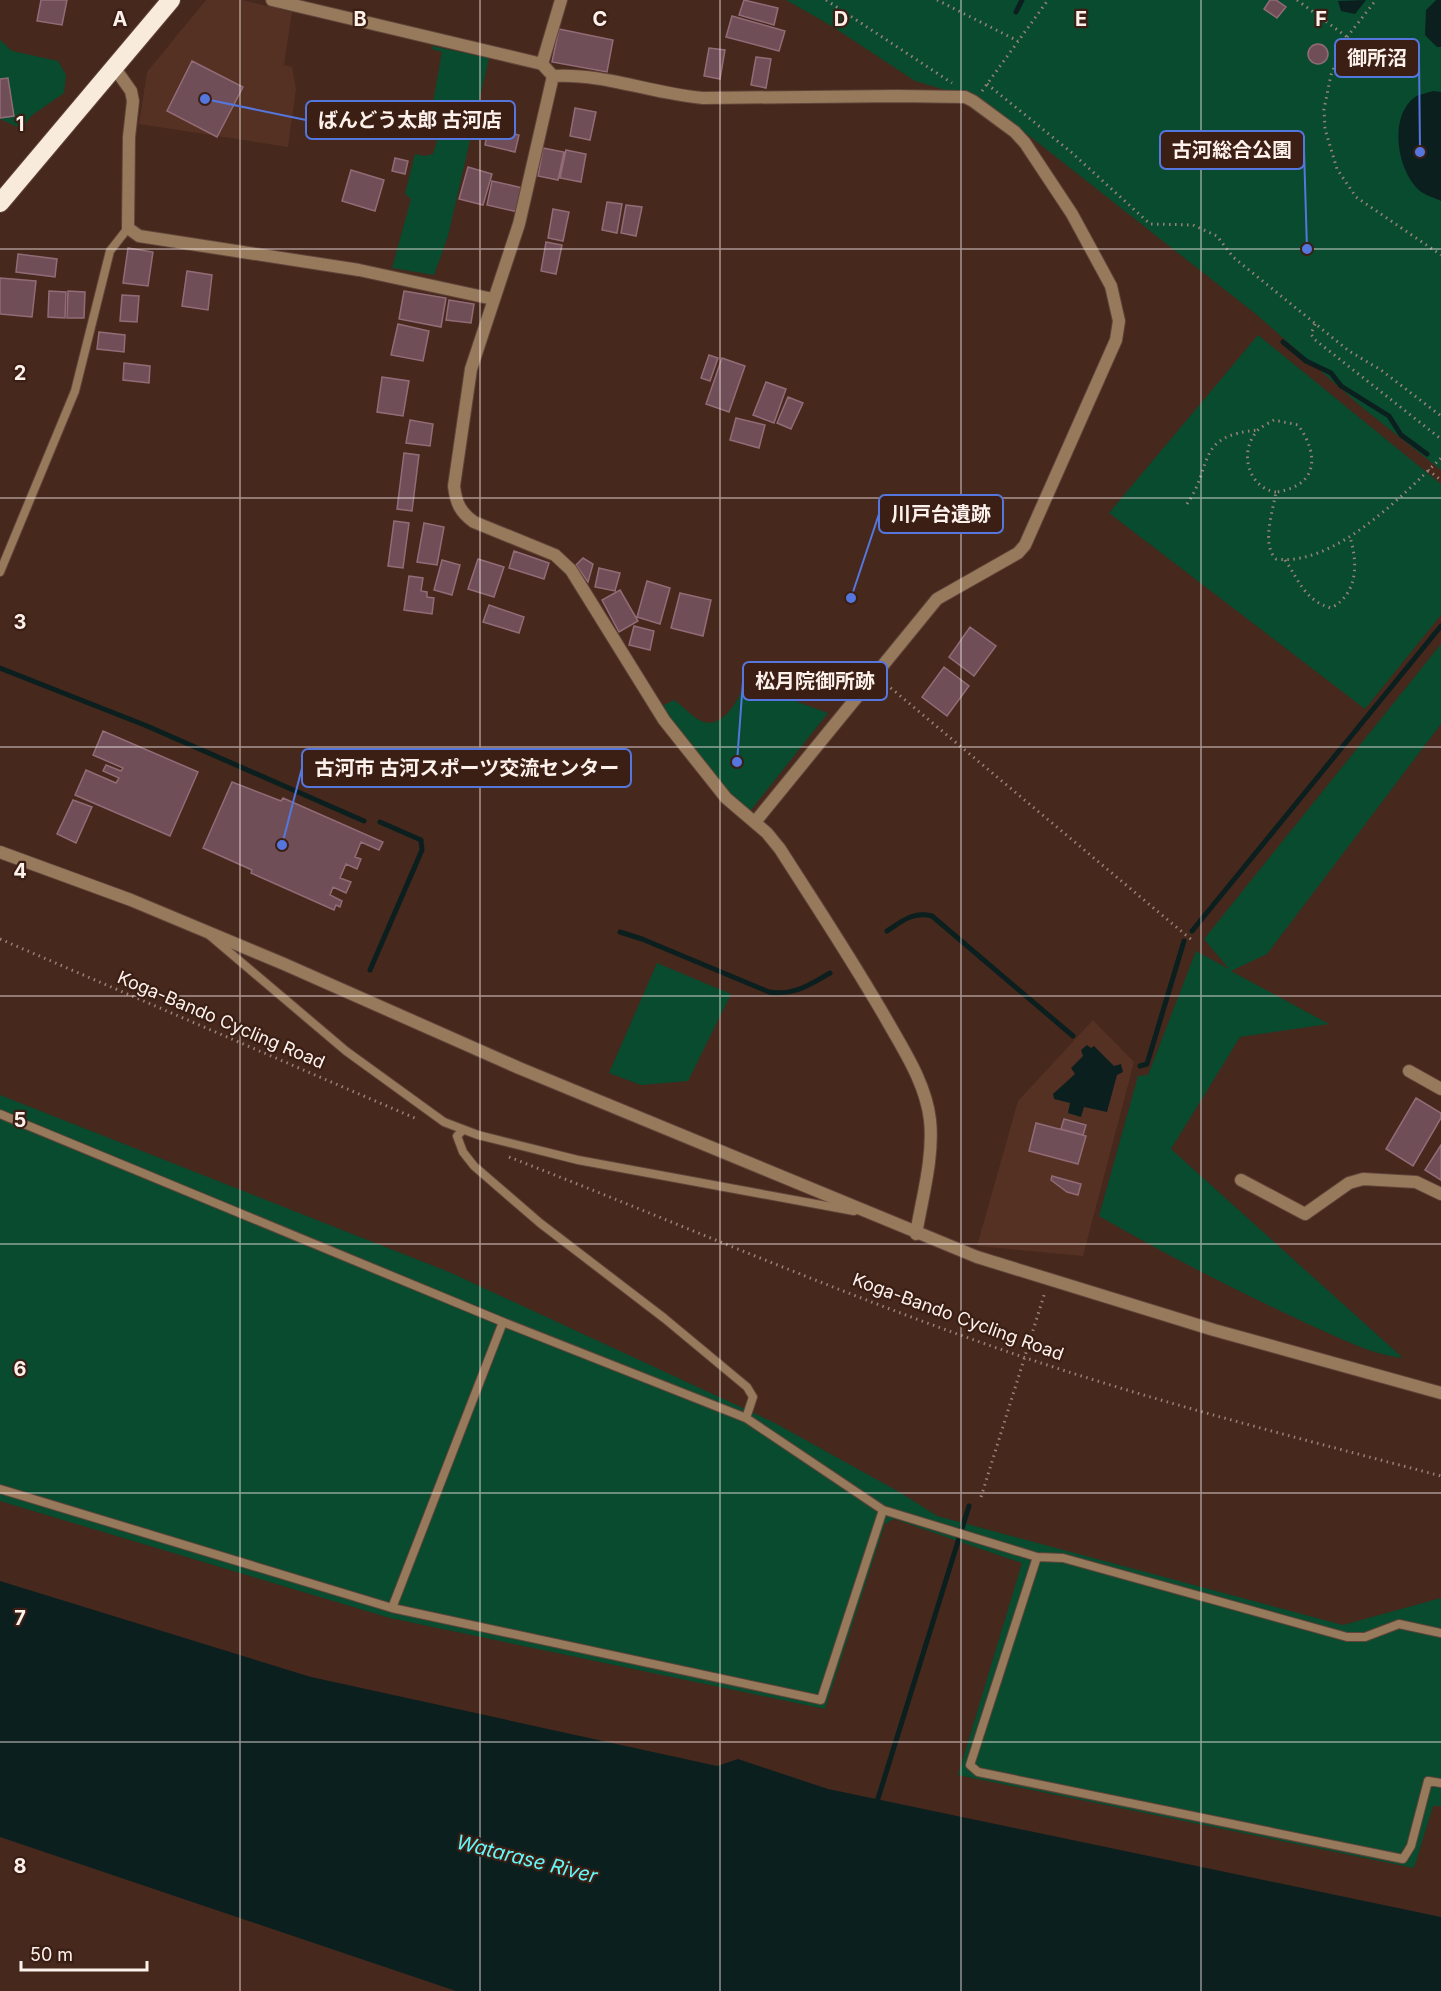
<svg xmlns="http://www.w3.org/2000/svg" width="1441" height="1991" viewBox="0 0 1441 1991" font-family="Inter,'Noto Sans JP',sans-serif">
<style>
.built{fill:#553124}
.green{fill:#084b2e}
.water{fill:#0c1f1f}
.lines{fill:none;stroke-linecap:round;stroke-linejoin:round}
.stream{stroke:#0c1f1f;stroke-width:5}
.building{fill:#704e58;stroke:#916c77;stroke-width:1.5}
.lane-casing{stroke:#60443a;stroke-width:10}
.street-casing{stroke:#60443a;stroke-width:14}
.highway-casing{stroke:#60443a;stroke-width:20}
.path{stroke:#978179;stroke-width:3;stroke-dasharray:1.5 4.5;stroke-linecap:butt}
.lane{stroke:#967a5b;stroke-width:8}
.street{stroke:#967a5b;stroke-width:12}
.highway{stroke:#f9ebdc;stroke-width:18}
.grid{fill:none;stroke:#fdf1ec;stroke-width:1.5;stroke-opacity:0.55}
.labels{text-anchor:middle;stroke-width:4.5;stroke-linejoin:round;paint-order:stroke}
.street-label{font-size:18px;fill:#fdf1ec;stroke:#3b1e14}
.water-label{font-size:20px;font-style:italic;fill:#64f7f8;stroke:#3b1e14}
.grid-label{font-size:20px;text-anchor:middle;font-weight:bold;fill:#fdf1ec;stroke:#3b1e14;stroke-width:4.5;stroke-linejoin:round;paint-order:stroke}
.leader{fill:none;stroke:#57d;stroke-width:2}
.callout-dot{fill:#57d;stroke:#3b1e14;stroke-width:2}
.callout{fill:#3b1e14;stroke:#57d;stroke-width:2}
.callout-label{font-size:20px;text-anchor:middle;font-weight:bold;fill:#fdf1ec}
</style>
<rect width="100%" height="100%" fill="#46281d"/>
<path class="built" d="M206 0H242L292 12 284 65 292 67 296 89 288 147 139 124 147 72Z
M1093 1020 1134 1062 1083 1256 977 1246 1018 1101Z"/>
<path class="green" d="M786 0H1441V470L1364 409 1257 315 986 102 915 81 830 25Z
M0 40 12 51 58 61 66 75 64 93 31 116 22 129 0 119Z
M432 46 489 58 448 236 434 275 392 268 411 199 405 194 415 154 425 156 433 154 446 113 432 108 442 52 432 49Z
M1258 335 1441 484V615L1365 709 1109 513Z
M1441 644V724L1267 954 1231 971 1329 1024 1240 1037 1171 1149 1403 1358C1369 1354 1340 1338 1308 1324 1237 1291 1168 1256 1099 1216L1138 1076 1148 1075 1196 951 1229 969 1204 939Z
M746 683 828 713 751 810C716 792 685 737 662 706L674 700C683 706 694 719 704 722 725 728 739 697 746 683Z
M657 963 731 994 688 1081 641 1085 609 1073Z
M0 1095 449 1272 773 1422 901 1493 937 1516 1343 1625 1441 1598V1806H1433L1414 1868 958 1775 1022 1563 894 1519 885 1524 825 1709 390 1618 0 1501Z"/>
<path class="water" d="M1366 0 1355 14 1341 11 1338 1Z
M1436 0H1441V47H1437L1425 35 1426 10Z
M1433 91 1441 92V201C1435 198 1425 195 1420 191 1397 171 1388 117 1415 97 1420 94 1428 93 1433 91Z
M1087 1045 1091 1048 1094 1046 1114 1066 1121 1064 1123 1072 1117 1075 1107 1112 1084 1107 1081 1117 1068 1113 1070 1103 1054 1099 1053 1094 1075 1074 1071 1068 1083 1056 1081 1050Z
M0 1581 311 1677 717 1766 738 1759 828 1789 1441 1917V1991H456L0 1837Z"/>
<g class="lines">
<path class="stream" d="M1016 12 1022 0
M1283 342 1306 361 1331 373 1341 386 1389 416 1401 435 1427 454
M0 668 147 726 364 821
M887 931C902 921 914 911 932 916L1073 1036
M1192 931 1441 626
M620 932 642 939 769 992C794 996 809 985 830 973
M370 970 422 850 421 840 380 822
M1140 1066 1147 1064 1184 941
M876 1805 969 1506"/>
</g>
<path class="building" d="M41 0H67L62 25 37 21Z
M744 0 778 8 774 25 739 15Z
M1270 0H1276L1286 7 1277 18 1264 9Z
M732 16 785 31 779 51 726 37Z
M559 29 613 40 607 72 552 62Z
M1308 54a10 10 0 1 1 20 0a10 10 0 1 1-20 0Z
M709 48 725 50 720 79 704 76Z
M756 57 771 59 766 88 751 85Z
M192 61 243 87 217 137 167 111Z
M8 78 14 116 0 118V79Z
M575 108 596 112 590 140 570 136Z
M488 129 519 135 515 152 485 145Z
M543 148 564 152 558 180 538 176Z
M566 150 586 154 581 182 560 178Z
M395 158 408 161 405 174 392 171Z
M468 167 492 174 483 205 459 199Z
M351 170 384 180 375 211 342 201Z
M492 181 523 188 518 212 487 205Z
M607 202 622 204 617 233 602 230Z
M626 205 642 207 636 236 621 233Z
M553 209 569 212 563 241 548 238Z
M546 242 562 245 556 274 541 271Z
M128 248 153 252 148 286 123 283Z
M18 254 57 259 55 277 16 272Z
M187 271 212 275 208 310 182 306Z
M0 278 36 281 32 317 0 314Z
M49 291 66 292 65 318 48 317Z
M68 291 85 292 84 318H67Z
M404 291 446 298 441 327 399 319Z
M122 295 139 296 137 322 120 321Z
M449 300 474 304 471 323 446 320Z
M398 324 429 331 423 361 391 355Z
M99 332 125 335 124 352 97 349Z
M709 355 718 358 710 381 701 378Z
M722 358 745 366 729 412 706 404Z
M124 363 150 366 149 383 123 380Z
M382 377 409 381 403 416 377 412Z
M766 382 786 389 774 423 753 415Z
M788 397 803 403 791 429 777 423Z
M736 418 765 425 759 448 730 440Z
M410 420 433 424 430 446 406 443Z
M404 453 419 455 412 511 397 509Z
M394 521 409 523 403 568 388 566Z
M424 523 444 527 437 565 417 562Z
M514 551 549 563 544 579 509 568Z
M583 558 593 564 588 582 576 565Z
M478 559 504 567 494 597 468 589Z
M442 560 460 565 452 595 434 590Z
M599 568 620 573 615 591 595 587Z
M409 576 423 578 421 591 427 592V597L434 598 432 614 404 610Z
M647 581 670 588 660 624 637 617Z
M620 590 638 621 619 632 602 600Z
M680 593 711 600 703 636 671 628Z
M489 605 524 617 519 633 483 622Z
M634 626 654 631 650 650 629 645Z
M970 627 996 646 974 676 949 657Z
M944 667 969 686 947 716 922 697Z
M103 731 198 772 170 836 75 795 86 770 116 783 119 778 103 771 106 765 121 771 123 768 93 755Z
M232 782 281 801 283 798 383 842 379 850 361 842 355 857 361 859 357 869 346 864 340 878 351 882 346 893 333 887 330 895 342 901 340 907 336 905 334 910 251 873 252 870 203 848Z
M73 800 92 807 76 843 57 834Z
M1416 1098 1441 1113V1118L1413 1166 1386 1149Z
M1064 1119 1086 1125 1083 1135 1061 1129Z
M1036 1123 1086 1136 1078 1164 1029 1151Z
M1441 1145V1180L1425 1170Z
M1052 1176 1081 1184 1078 1195 1067 1192 1051 1180Z"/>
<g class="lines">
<g class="lane-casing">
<path id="lane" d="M0 572 75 391 110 251 128 228
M208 934 346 1051 444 1122 478 1135 578 1160 854 1211
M0 1114 503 1322 746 1418 883 1510 1037 1557 1063 1558 1347 1637H1365L1399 1624 1441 1633
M462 1131 457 1136 463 1152 474 1166 540 1223 664 1318 747 1387 753 1397 746 1418
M0 1489 392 1608 821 1700 883 1510
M1037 1557 970 1765 978 1772 1403 1859 1411 1846 1428 1781 1441 1783
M392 1608 503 1322"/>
</g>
<g class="street-casing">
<path id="street" d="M272 0 542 64 553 76 519 224 471 369 454 486C456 503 460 512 474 522L555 555 571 570 664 720 726 798 767 833 780 849C817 907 855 964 889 1024 906 1054 926 1085 930 1120 934 1157 922 1198 916 1234
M542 64 561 0
M114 67 131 91 133 101 129 137 128 228 139 236 359 270 493 299
M553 76C604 73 653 94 703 98L897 96 965 97 973 101 1015 132 1025 143 1072 214 1111 286 1119 321 1116 340 1025 545 1018 553 937 599 755 822
M0 852 131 900 284 964 519 1068 977 1257 1214 1330 1441 1393
M1409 1071 1441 1089
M1241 1180 1305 1214 1349 1183 1363 1179 1416 1182 1441 1194"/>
</g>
<g class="highway-casing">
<path id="highway" d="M0 203 171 0"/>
</g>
<path class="path" d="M826 0 952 83
M937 0 1018 41
M1297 0 1347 37 1331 75 1324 109 1325 129 1337 169 1356 197 1441 255
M1347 37 1376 0
M987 84 1071 152 1150 224 1193 225 1217 236 1233 257 1349 351 1381 370 1441 416
M982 91 1048 0
M1315 324 1311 334 1314 339 1441 439
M1428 470 1441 480
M1276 492C1248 488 1238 451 1258 430 1262 426 1269 423 1274 420L1298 425C1319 454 1319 486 1276 492 1273 511 1261 544 1276 559 1334 567 1403 495 1441 458
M1187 504C1214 465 1194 436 1258 430
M1285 560C1299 580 1304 600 1331 608 1358 594 1358 563 1350 537
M886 684 1193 941
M0 939 417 1119
M509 1157C681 1224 851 1299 1026 1358 1163 1404 1302 1439 1441 1476
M981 1497 1045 1292"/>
<use href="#lane" class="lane"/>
<use href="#street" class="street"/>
<use href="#highway" class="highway"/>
</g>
<path class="grid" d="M240 0V1991M480 0V1991M720 0V1991M961 0V1991M1201 0V1991M0 249H1441M0 498H1441M0 747H1441M0 996H1441M0 1244H1441M0 1493H1441M0 1742H1441"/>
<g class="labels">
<g class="street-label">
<text transform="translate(221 1020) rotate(23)" y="6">Koga-Bando Cycling Road</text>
<text transform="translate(958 1317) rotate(20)" y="6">Koga-Bando Cycling Road</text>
</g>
<g class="water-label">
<text transform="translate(527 1859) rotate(14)" y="7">Watarase River</text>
</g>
</g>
<g class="grid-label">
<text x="120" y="26">A</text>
<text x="360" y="26">B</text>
<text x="600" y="26">C</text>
<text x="841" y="26">D</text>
<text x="1081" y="26">E</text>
<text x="1321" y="26">F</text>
<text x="20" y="131">1</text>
<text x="20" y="380">2</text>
<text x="20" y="629">3</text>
<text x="20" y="878">4</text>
<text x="20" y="1127">5</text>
<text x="20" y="1376">6</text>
<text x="20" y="1625">7</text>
<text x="20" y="1873">8</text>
</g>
<path class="leader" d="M1420 152L1419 58M205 99L306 120M1307 249L1304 150M851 598L879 514M737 762L743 681M282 845L302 768"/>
<g class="callout-dot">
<circle cx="1420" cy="152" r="6"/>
<circle cx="205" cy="99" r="6"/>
<circle cx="1307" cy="249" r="6"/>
<circle cx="851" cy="598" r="6"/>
<circle cx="737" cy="762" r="6"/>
<circle cx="282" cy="845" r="6"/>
</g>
<g class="callout">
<rect x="1335" y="39" width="84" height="38" rx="6"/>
<rect x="306" y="101" width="209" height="38" rx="6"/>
<rect x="1160" y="131" width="144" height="38" rx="6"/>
<rect x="879" y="495" width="124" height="38" rx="6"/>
<rect x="743" y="662" width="144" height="38" rx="6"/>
<rect x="302" y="749" width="329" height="38" rx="6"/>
</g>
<g class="callout-label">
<text x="1377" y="65">御所沼</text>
<text x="410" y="127">ばんどう太郎 古河店</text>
<text x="1232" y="157">古河総合公園</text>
<text x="941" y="521">川戸台遺跡</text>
<text x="815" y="688">松月院御所跡</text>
<text x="467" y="775">古河市 古河スポーツ交流センター</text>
</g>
<path d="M21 1961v9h126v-9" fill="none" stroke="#fdf1ec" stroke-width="3"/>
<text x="30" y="1961" font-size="18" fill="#fdf1ec" stroke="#3b1e14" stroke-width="4.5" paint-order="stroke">50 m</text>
</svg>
